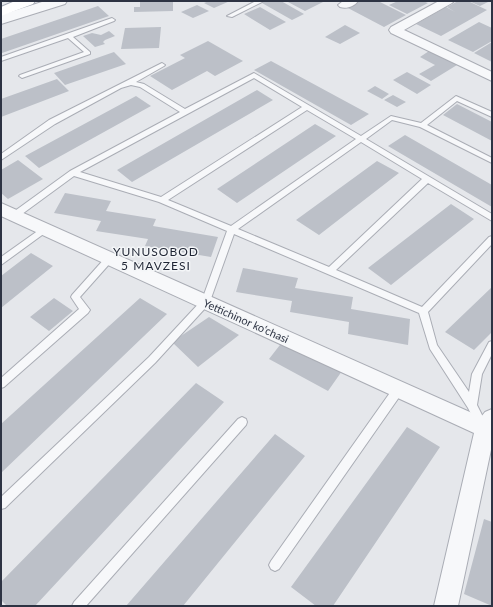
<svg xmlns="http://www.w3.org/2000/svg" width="493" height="607" viewBox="0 0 493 607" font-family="Lato,sans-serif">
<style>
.building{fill:#bcc0c8}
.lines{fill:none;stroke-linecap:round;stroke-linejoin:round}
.service-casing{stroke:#aaadb5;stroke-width:2}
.minor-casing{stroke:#aaadb5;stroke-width:2}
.tertiary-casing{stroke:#aaadb5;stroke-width:2}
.primary-casing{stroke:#a5aab6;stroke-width:2}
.service{fill:#f7f8fa;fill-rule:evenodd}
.minor{fill:#f7f8fa;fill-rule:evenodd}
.tertiary{fill:#f7f8fa;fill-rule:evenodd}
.primary{fill:#fff;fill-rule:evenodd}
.labels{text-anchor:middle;stroke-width:3;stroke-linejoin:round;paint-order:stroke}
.street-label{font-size:11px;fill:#2d3343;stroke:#f4f6f8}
.neighbourhood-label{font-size:12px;letter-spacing:1px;fill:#1f2534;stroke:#f4f6f8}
</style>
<rect width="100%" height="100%" fill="#e5e7eb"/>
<path class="building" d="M140 1H173V11L134 12V7H140Z
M209 1H230L214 8 204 3Z
M266 1H281L304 14 292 20 262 3Z
M291 1H321L323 2 305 11 288 2Z
M358 1H378L406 15 384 27 346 7Z
M398 1H423L428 3 407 14 389 5Z
M458 1H468L487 10 441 36 416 24 446 7 455 12 447 7Z
M469 1H490L480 6Z
M197 5 209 11 193 18 181 12Z
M98 6 109 16 2 53 1 52V39Z
M260 7 286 22 270 30 244 14Z
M479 22 492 28V41L473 52 448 40Z
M345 25 360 33 340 44 325 37Z
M161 27 159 48 121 49 125 28Z
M109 31 115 36 105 40 103 42 105 44 95 47 83 36 92 33 101 35Z
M208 41 243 61 215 76 207 71 172 90 150 76 185 58 180 55Z
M492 42V62L474 53Z
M429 51 457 65 431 81 419 74 435 65 420 57Z
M114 52 126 64 65 85 54 73Z
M271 61 369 114 351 125 254 70Z
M407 72 431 85 417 94 393 80Z
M57 79 69 91 1 117V99Z
M375 86 389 94 382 99 367 91Z
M257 90 273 100 132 182 117 170Z
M393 95 406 102 397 107 384 100Z
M136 96 151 106 39 168 25 156Z
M457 104 492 122V141L443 115Z
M315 124 336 136 237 203 217 189Z
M405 135 492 185V207L388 146Z
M18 160 43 179 8 199 1 193V170Z
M377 161 399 173 319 235 296 220Z
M65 193 111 201 106 211 156 219 153 226 218 237 211 257 145 246 148 239 96 231 101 221 54 213Z
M451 204 474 219 391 285 368 268Z
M31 253 53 266 1 308V276Z
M243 268 298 278 295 288 353 297 351 309 410 319 408 345 348 334 349 322 290 312 292 301 236 292Z
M492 287V332L474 350 445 332Z
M54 298 73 311 49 331 30 317Z
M140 298 167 314 1 473V424Z
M209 317 239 335 198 367 172 342Z
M283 341 342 371 328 391 269 359Z
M196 383 224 402 35 606H7L1 600V582Z
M407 427 440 447 333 606H316L291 587Z
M275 434 305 456 183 606H126Z
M484 519 492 522V606L464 594Z"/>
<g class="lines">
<g class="service-casing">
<path id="service" d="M256 1H264L232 17 227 16Z
M112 18 115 20 114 21 73 37 90 52V54L22 78 19 76 20 75 84 52 68 38 1 61V57Z
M162 63 165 65 164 66 136 82 144 84 185 109 254 73 361 136 391 116 421 123 456 96 492 112V117L457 101 427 125 492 158V163L420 127 392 120 366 139 492 214V221L428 183 336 270 422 307 489 237 492 236V244L428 312 437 345 469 392 472 374 489 342 492 341V354L482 374 477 405 487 425 486 428 482 430 478 428 468 408 430 349 419 313 234 234 209 304 155 363 5 508 1 509V497L149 357 202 300 227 231 159 202 74 176 18 217H12L11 215 12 213 70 171 180 112 140 87 131 85 121 88 55 124 1 160V154L49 120ZM254 78 302 107 161 197 80 172ZM307 110 356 139 231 226 168 200ZM361 142 422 179 329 267 238 229Z
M46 225 50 228 49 230 1 265V257Z
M109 256 113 259 112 261 80 297 90 310 88 313 4 387 1 388V378L79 309 71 297 72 295 106 257Z
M398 386 402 387 403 390 402 393 279 569 275 571 271 569 269 565 271 561 394 387Z
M242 417 246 419 247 422 246 425 86 606H72L74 602 238 419Z"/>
</g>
<g class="minor-casing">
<path id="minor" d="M343 1H358C354 7 346 9 340 7L338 5Z
M439 1H454L452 3 404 30 492 72V81L391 33 389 30 391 27Z
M1 203 481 417 485 412 492 409V445L458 606H434L474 433 1 216Z"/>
</g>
<g class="tertiary-casing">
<path id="tertiary" d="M45 1H67L65 4 1 24V15Z"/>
</g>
<g class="primary-casing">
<path id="primary" d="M15 1H35L33 4 1 16V7Z"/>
</g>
<use href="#service" class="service"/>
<use href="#minor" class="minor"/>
<use href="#tertiary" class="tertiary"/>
<use href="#primary" class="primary"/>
</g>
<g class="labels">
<g class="street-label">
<text transform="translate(246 321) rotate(24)" y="4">Yettichinor ko‘chasi</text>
</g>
<g class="neighbourhood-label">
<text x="156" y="256">YUNUSOBOD<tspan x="156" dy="14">5 MAVZESI</tspan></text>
</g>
</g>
<rect width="493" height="607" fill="none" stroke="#2d3343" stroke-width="4"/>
</svg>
